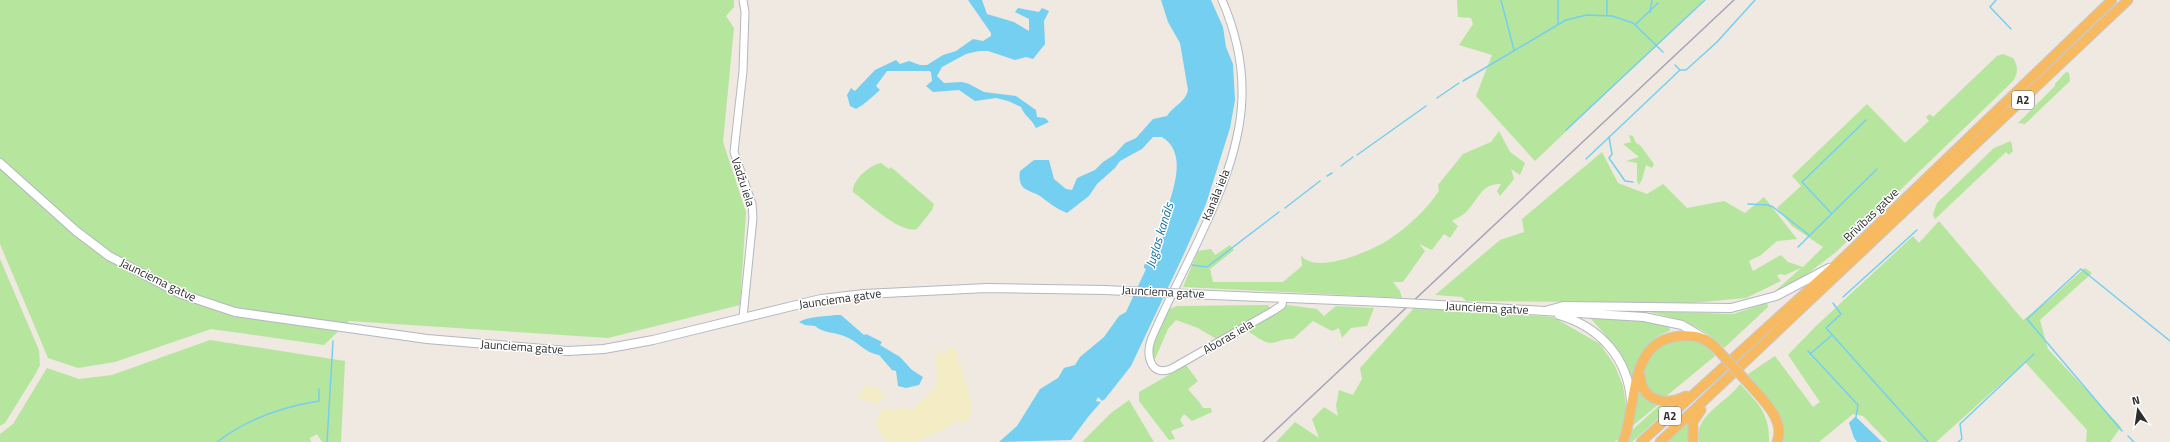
<svg xmlns="http://www.w3.org/2000/svg" width="2170" height="442" viewBox="0 0 2170 442" font-family="'Titillium Web',sans-serif">
<style>
.green{fill:#b6e59e}
.sand{fill:#f3ecc5}
.water{fill:#75cff0}
.lines{fill:none;stroke-linecap:round;stroke-linejoin:round}
.stream{stroke:#75cff0;stroke-width:1.5}
.tertiary-casing{stroke:#b4b7c1;stroke-width:9}
.secondary-casing{stroke:#b4b7c1;stroke-width:10}
.trunk-casing{stroke:#c9c9c9;stroke-width:11}
.tertiary{stroke:#fff;stroke-width:7}
.secondary{stroke:#fff;stroke-width:8}
.trunk{stroke:#f8ba60;stroke-width:9}
.rail{stroke:#a3a6b8;stroke-width:1.5}
.secondary-bridge-casing{stroke:#b4b7c1;stroke-width:10;stroke-linecap:butt}
.trunk-bridge-casing{stroke:#c9c9c9;stroke-width:11;stroke-linecap:butt}
.secondary-bridge{stroke:#fff;stroke-width:8}
.trunk-bridge{stroke:#f8ba60;stroke-width:9}
.labels{text-anchor:middle;stroke-width:3;stroke-linejoin:round;paint-order:stroke}
.shield{fill:#fff;stroke:#6d6d6d;stroke-width:1}
.shield-label{font-size:11px;font-weight:bold;fill:#2e2e2e}
.street-label{font-size:12px;fill:#2e2e2e;stroke:#fff}
.water-label{font-size:13px;font-style:italic;fill:#0d6fa3;stroke:#fff}
</style>
<rect width="100%" height="100%" fill="#efe9e1"/>
<path class="green" d="M0 0H734V7L726 16 734 28 723 142 746 212 740 305 608 338 349 321 324 345 211 329 115 362 78 368 48 358 0 244Z
M1457 0H1704L1535 161 1476 96 1492 55 1459 45 1473 24 1471 18 1458 17Z
M2003 54 2013 58C2019 67 2018 74 2012 82L1836 252 1802 278 1773 293 1801 268 1785 275 1780 274 1777 276 1781 281 1746 298 1691 303 1466 301 1462 297 1435 295 1500 240 1524 232 1522 219 1602 152 1618 183 1647 194 1663 184 1687 208 1724 201 1745 213 1764 197 1797 239 1777 241 1761 255 1749 261 1753 271 1781 255 1788 262 1803 267 1823 247 1792 226 1777 208 1801 186 1792 176 1867 104 1905 143 1929 121 1926 117 1930 114 1933 117 1997 56Z
M2066 72 2069 73 2070 81 2025 124 2018 123 2055 86V84Z
M1499 131 1510 152 1525 163 1520 175 1511 169 1514 179 1500 196 1497 191 1501 184C1482 183 1479 198 1468 210 1464 215 1457 218 1452 221L1458 226 1450 238 1444 234 1432 250 1419 244 1425 251 1403 282H1393L1400 291 1402 298 1183 287 1198 251 1211 249 1215 255 1230 245 1234 250 1210 269 1213 282H1283L1302 266 1301 255C1315 276 1375 250 1391 238 1409 226 1427 209 1439 191L1438 185 1463 154 1491 142Z
M1629 135 1633 136 1636 143 1640 145 1654 164 1652 168 1646 165 1642 180 1639 185 1637 181V163L1626 161 1639 157 1623 144 1631 142Z
M2011 141 2013 151 2009 155 2006 152 1935 219 1933 214 1937 203 1994 148Z
M881 163 889 169 891 167 934 204 932 210 917 229C900 234 867 202 853 192 852 180 870 165 881 163Z
M1939 221 2023 320 2048 301 2085 268 2092 273 2040 320 2048 349 2121 427 2110 442H2086L2087 430 2025 362 1936 442H1888L1863 416 1853 414 1819 442H1781L1761 391 1748 374 1775 356 1813 407 1820 402 1788 355 1816 326 1913 236 1919 243Z
M0 259 39 350 40 365 36 373 5 423 0 426Z
M1767 303 1768 307 1724 348C1698 323 1680 319 1645 311L1733 314Z
M1268 305 1270 308 1218 340 1198 328 1176 320 1168 329 1155 359H1151V351L1169 309 1177 306Z
M1287 305 1317 309 1324 316 1336 306 1374 308 1367 326 1351 328 1342 338 1339 328 1332 331 1313 321 1293 339C1284 338 1278 343 1270 343 1262 342 1255 335 1247 331Z
M1414 308 1553 317 1600 344 1615 366 1623 386 1627 411 1621 437 1615 442H1276L1295 422 1319 438 1312 419 1324 407 1338 416 1336 406 1339 390 1353 395 1362 379 1360 368Z
M1594 316 1647 320 1669 326 1670 331C1645 337 1636 365 1633 387 1628 359 1609 338 1590 318Z
M1687 339 1706 343 1715 356 1664 398 1649 391C1642 374 1642 354 1662 345 1669 341 1679 341 1687 339Z
M210 340 345 361 341 442H322L317 434 310 438 311 442H0V434L13 424 47 368 79 379 112 375Z
M1186 365 1198 381 1188 389C1193 396 1199 400 1203 408H1211L1212 412 1192 421 1184 414 1180 420 1184 426 1171 431 1175 439 1169 440 1139 401V392Z
M1740 384C1758 403 1770 414 1769 442H1699C1693 415 1727 403 1740 384Z
M1639 385 1659 404 1630 428Z
M1129 400 1154 442H1082L1111 413Z
M1661 404 1671 407 1632 442H1625L1630 432Z
M1689 422 1690 442H1667Z"/>
<path class="sand" d="M937 347 941 354H945L949 347H953L957 352 958 363H962C960 382 982 409 966 422L957 421 944 429 917 442H886L876 426 880 412 884 408 898 410 903 407 912 410 931 392 938 380 935 362Z
M865 385 877 388 883 394V398L877 403 858 399Z"/>
<path class="water" d="M968 0H982L987 14 1014 22 1029 31V19L1015 12 1018 8 1039 12 1042 8 1049 11 1044 21 1045 44 1033 59 1026 57 1015 60 988 51H979L966 54 942 67 937 76 944 83 962 82 969 84 984 92 1016 96 1036 110 1037 117 1045 118 1049 122 1036 128C1032 119 1024 116 1021 107L1008 101 996 98 975 101 959 90 933 92 926 86 932 81 931 72 929 71H887L876 86 880 90C872 97 865 104 856 109L850 106 847 95 851 88 855 91 875 70 896 60 900 64 909 61 920 65H927L943 55 956 51 973 39 983 41 991 36V33Z
M1161 0H1211L1223 27 1226 47 1233 64 1235 100 1230 128 1206 204 1183 256 1131 366 1105 399 1102 401 1098 397 1096 401 1101 402 1088 417 1071 440 999 442 1017 426 1040 389 1058 378 1064 368 1075 365 1080 357 1104 337 1119 316 1126 312 1146 269 1144 268V265C1152 260 1166 241 1162 232L1165 233 1162 231 1167 223 1168 212 1170 213 1171 211H1167C1173 188 1188 153 1162 137H1153L1142 149 1120 161 1115 168 1097 184 1089 196 1067 213C1057 209 1049 203 1040 196 1029 189 1017 191 1020 171L1034 160H1049L1054 179 1066 189 1072 190 1077 178 1095 170 1103 162 1114 155 1125 143 1136 138 1153 119 1167 116C1174 105 1185 103 1188 90L1180 43 1168 22Z
M835 315H841L864 335 866 334 882 342 880 345 900 357 912 370 923 377 919 385 906 388 898 386 896 371 892 370 879 355C865 353 858 341 844 336 834 332 823 333 815 326L805 325 799 322C809 316 823 317 835 315Z
M1856 417 1882 442H1857L1854 438 1849 423Z"/>
<g class="lines">
<path class="stream" d="M1501 0 1514 50
M1996 0 1990 7 2011 29
M1650 12 1652 0
M1607 16V0
M1558 24V0
M1635 25 1658 3
M1680 70H1686L1717 42 1755 0
M1463 81 1566 20 1587 15 1612 16 1633 23 1663 52
M1437 98 1459 83
M1566 130 1705 0
M1609 137 1612 154 1609 158 1625 181 1633 182
M1357 155 1426 106
M1586 159 1680 70 1675 65
M1341 166 1353 157
M1327 176 1332 173
M1748 204 1768 205 1773 207 1809 235
M1285 208 1320 181
M1831 213 1802 182 1866 120
M1798 247 1877 169
M1192 265 1207 267 1279 212
M1843 297 1917 230
M1833 303 1841 314 1826 328 1928 442
M1808 351 1858 405 1856 417 1850 423
M1810 354 1831 336
M2122 431 2027 319 2081 269 2170 341
M2128 436 2134 442
M217 442C247 419 281 407 319 401V389
M327 442 333 341
M1958 442 1962 439 1960 424 2034 354"/>
<g class="tertiary-casing">
<path id="tertiary" d="M743 0 745 12 743 71 734 152 752 204 753 218 743 317
M1222 0C1235 30 1243 64 1242 97 1240 179 1182 265 1151 340 1146 355 1150 377 1171 369L1273 311 1282 305 1283 298"/>
</g>
<g class="secondary-casing">
<path id="secondary" d="M0 163 76 231 109 256 181 294 235 312 427 339 568 351 604 349 653 340 821 299 864 294 987 288 1105 290
M1189 294 1385 302
M1493 308 1644 317 1682 325 1702 337
M1545 311 1563 306 1731 308 1776 296 1829 268
M1559 315C1600 327 1628 358 1631 401"/>
</g>
<g class="trunk-casing">
<path id="trunk" d="M1640 375C1642 402 1666 406 1686 396
M1749 384C1762 399 1786 420 1777 442
M1623 442C1638 405 1627 339 1681 336 1695 335 1704 337 1715 347
M1641 442 1837 264 2112 0
M1660 442 2128 0
M1693 442V422L1701 410"/>
</g>
<use href="#tertiary" class="tertiary"/>
<use href="#secondary" class="secondary"/>
<use href="#trunk" class="trunk"/>
<path class="rail" d="M1263 442 1734 0"/>
<g class="secondary-bridge-casing">
<path id="secondary-bridge" d="M1105 290 1189 294
M1385 302 1493 308"/>
</g>
<g class="trunk-bridge-casing">
<path id="trunk-bridge" d="M1715 347 1749 384"/>
</g>
<use href="#secondary-bridge" class="secondary-bridge"/>
<use href="#trunk-bridge" class="trunk-bridge"/>
</g>
<g class="labels">
<g class="shield">
<rect x="2012" y="91" width="22" height="18" rx="3"/>
<rect x="1659" y="407" width="22" height="18" rx="3"/>
</g>
<g class="shield-label">
<text x="2023" y="104">A2</text>
<text x="1670" y="420">A2</text>
</g>
<g class="street-label">
<text transform="translate(743 182) rotate(72)" y="4">Vadžu iela</text>
<text transform="translate(1216 195) rotate(-68)" y="4">Kanāla iela</text>
<text transform="translate(1871 215) rotate(-44)" y="4">Brīvības gatve</text>
<text transform="translate(158 280) rotate(26)" y="4">Jaunciema gatve</text>
<text transform="translate(1163 292) rotate(3)" y="4">Jaunciema gatve</text>
<text transform="translate(840 299) rotate(-8)" y="4">Jaunciema gatve</text>
<text transform="translate(1487 308) rotate(3)" y="4">Jaunciema gatve</text>
<text transform="translate(1228 337) rotate(-30)" y="4">Aboras iela</text>
<text transform="translate(522 347) rotate(4)" y="4">Jaunciema gatve</text>
</g>
<g class="water-label">
<text transform="translate(1159 235) rotate(-73)" y="5">Juglas kanāls</text>
</g>
</g>
<g transform="translate(2138 410) rotate(347)" stroke="#ffffff" stroke-width="3" paint-order="stroke">
<path d="M0-3L7 15L0 10L-7 15Z" fill="#2e2e2e"/>
<text y="-6" font-size="11" font-weight="bold" text-anchor="middle" fill="#2e2e2e">N</text>
</g>
</svg>
